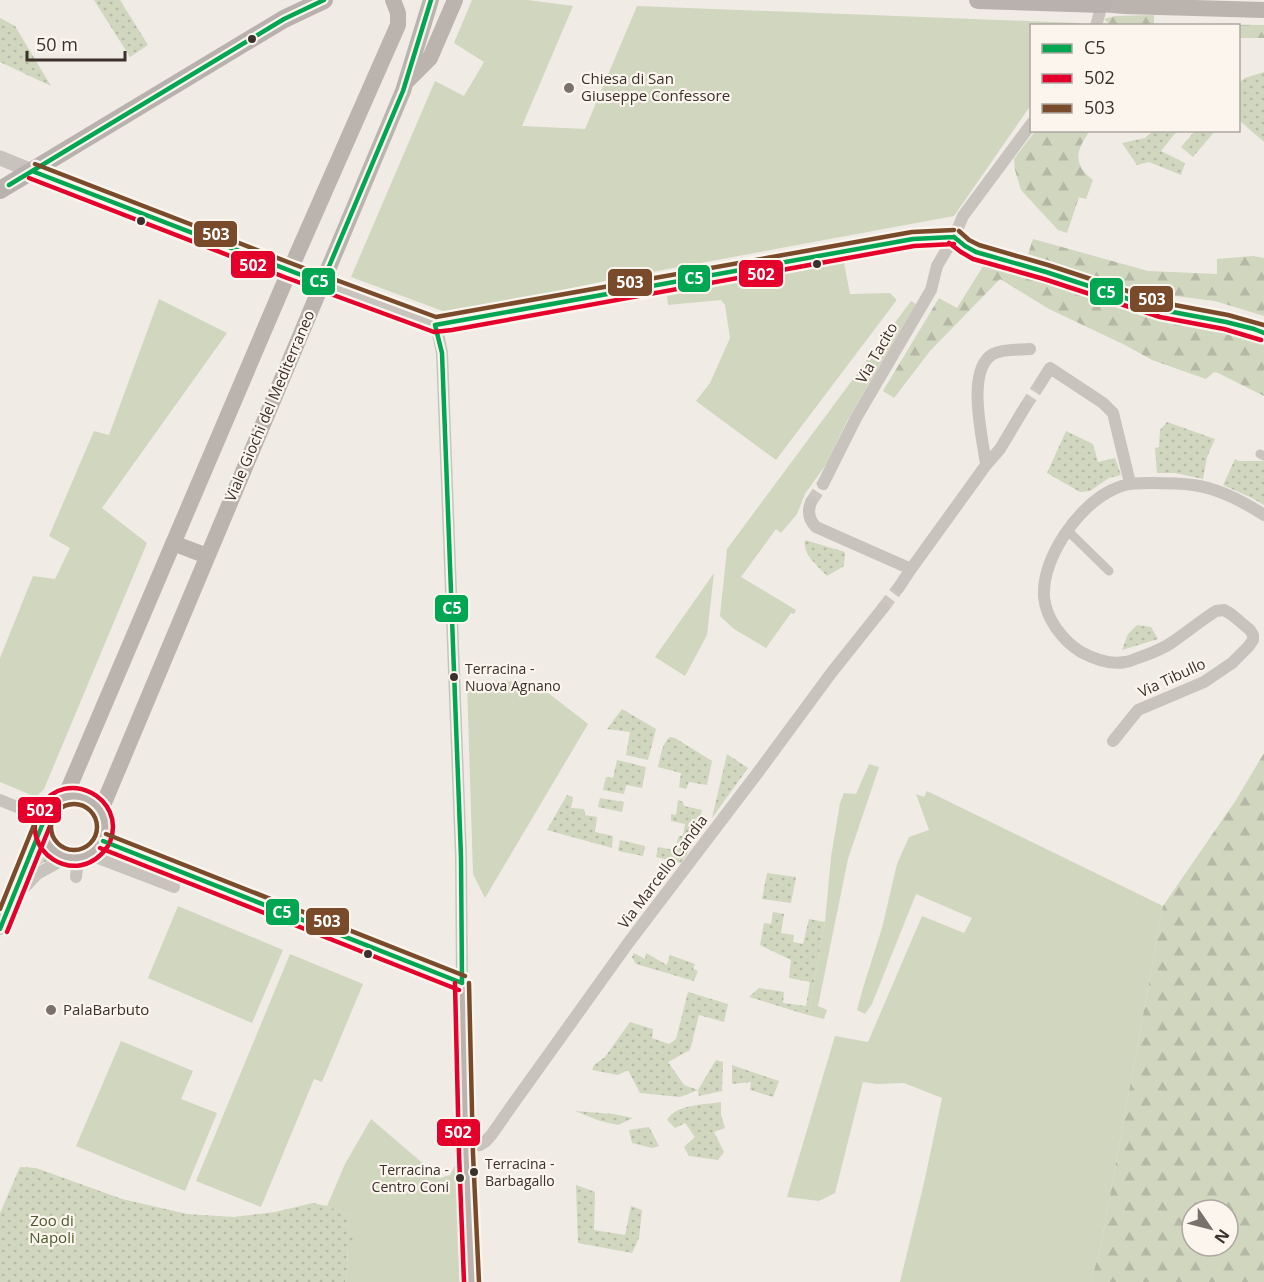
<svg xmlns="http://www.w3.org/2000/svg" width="1264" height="1282" viewBox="0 0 1264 1282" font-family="'Open Sans',sans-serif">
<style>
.grass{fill:#d1d6bf}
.forest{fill:url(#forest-firs);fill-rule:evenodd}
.park{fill:url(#park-dots)}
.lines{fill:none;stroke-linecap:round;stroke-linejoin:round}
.minor-tunnel{stroke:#ccc6c0;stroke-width:12;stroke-dasharray:12 6;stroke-linecap:butt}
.pedestrian{stroke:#c9c3be;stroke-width:9}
.minor{stroke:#c9c3be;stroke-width:12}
.tertiary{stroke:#c9c3be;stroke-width:15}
.secondary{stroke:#bab3ae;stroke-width:16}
.primary{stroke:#b8b1ad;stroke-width:18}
.bus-1-casing{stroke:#fbf5ee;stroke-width:9}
.bus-2-casing{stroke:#fbf5ee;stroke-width:9}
.bus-3-casing{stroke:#fbf5ee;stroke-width:9}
.bus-1{stroke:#00a651;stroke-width:4.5}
.bus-2{stroke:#e4002b;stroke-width:4.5}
.bus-3{stroke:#7a4b2a;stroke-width:4.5}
.bus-dot{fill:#3b302b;stroke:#fbf5ee;stroke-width:2}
.poi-dot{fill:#7a716c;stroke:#fbf5ee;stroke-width:2}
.labels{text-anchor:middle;stroke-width:4.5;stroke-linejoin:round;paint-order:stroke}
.bus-label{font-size:14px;fill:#3b302b;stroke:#fbf5ee;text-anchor:start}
.poi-label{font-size:15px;fill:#3b302b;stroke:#fbf5ee;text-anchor:start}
.street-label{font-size:15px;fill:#3b302b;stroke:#fbf5ee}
.park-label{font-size:15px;fill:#4a5a2e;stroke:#fbf5ee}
.line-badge{stroke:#fbf5ee;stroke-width:2}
.badge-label{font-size:16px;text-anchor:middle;font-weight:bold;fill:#fff}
</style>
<defs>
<pattern id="forest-firs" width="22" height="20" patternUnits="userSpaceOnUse" patternTransform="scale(1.5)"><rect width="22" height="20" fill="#d1d6bf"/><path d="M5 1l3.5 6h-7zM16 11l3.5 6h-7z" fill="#b4b8a4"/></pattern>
<pattern id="park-dots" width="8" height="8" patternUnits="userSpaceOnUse" patternTransform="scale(1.5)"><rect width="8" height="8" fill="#d1d6bf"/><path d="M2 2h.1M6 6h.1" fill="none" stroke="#b4b8a4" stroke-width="1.8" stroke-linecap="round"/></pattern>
</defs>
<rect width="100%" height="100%" fill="#f0ebe5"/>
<path class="grass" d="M472 0H528L573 6 522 126 585 129 637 6 1079 23V25L1032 26 1031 105 954 216 614 279 451 314 351 277 435 81 464 96 484 62 454 43Z
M844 263 850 294 890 293 896 299V301L776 460 696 401 710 383 730 338 725 305 721 300 668 305 667 296Z
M159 299 227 333 102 508 147 543 44 789 36 797 0 782V658L33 576 55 579 70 548 49 536 94 431 109 435Z
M911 301 916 304 847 421 827 463 805 494 797 514 781 533 776 529 741 577 796 610 794 614 791 613 766 648 734 629 720 616 727 549Z
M714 573 707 635 685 676 655 657Z
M533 681 588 724 485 898 473 874 467 682Z
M869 764 879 767 848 859 818 1006 827 1010 824 1019 808 1015 825 922 831 857 840 803 844 793 856 794Z
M927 791 1163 906 1101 1245 1091 1282H900L924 1183 942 1098 904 1083 877 1084 863 1082 835 1193 819 1201 787 1197 835 1036 868 1042 922 916 964 933 972 918 916 894 872 1004 865 1014 857 1010 863 988 882 928 897 864 909 837 929 830 916 794 924 797Z
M178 906 283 950 252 1023 148 978Z
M290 954 363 984 322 1082 314 1079 261 1207 196 1181Z
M121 1041 193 1071 181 1099 217 1113 185 1191 76 1146Z
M371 1119 440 1178 450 1175 456 1164 461 1282H345L348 1264 346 1228 351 1216 327 1206 345 1164Z"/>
<path class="forest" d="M1154 15V24L1264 25V38H1239L1238 26 1110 25 1104 19 1115 16Z
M1036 130 1090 131C1076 150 1072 164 1093 180L1086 199 1079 197 1067 233 1058 230 1021 190 1015 170 1014 159Z
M1033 239 1148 271 1217 274V259L1253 256 1264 258V316L1215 301 1144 292 1028 254Z
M985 263 1082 291 1169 322 1231 332 1264 345V396L1218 373 1214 372 1206 379 1152 360 1125 345 1049 309 1000 279 930 351 894 398 883 391 939 298 957 308Z
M1264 753V1282H1091L1101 1245 1163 906 1236 800ZM1192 1210H1228V1246H1192Z"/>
<path class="park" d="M94 0H120L148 45 130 57Z
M0 18 15 26 51 86 0 62Z
M1264 72V142L1239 120 1238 83 1245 78Z
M1154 130 1177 131 1161 151 1185 163 1181 175 1149 162 1137 165 1122 143 1145 138Z
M1195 131H1215L1193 157 1181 147Z
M1167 422 1215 439 1207 457 1203 479 1175 473H1157L1155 448 1159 447 1160 430Z
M1066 431 1093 444 1098 462 1115 458 1121 475 1109 478 1090 491 1080 492 1047 473Z
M1235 459 1239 461H1264V505L1252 498 1223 485Z
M805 540 845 552 844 566 827 576C818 566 802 554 805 540Z
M1137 625 1151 627 1158 639 1122 650 1128 634Z
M622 709 656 729 648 760 626 755 630 732 607 729Z
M670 737 675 738 712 761 707 785 689 782 686 789 679 787 681 773 658 767C661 756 661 745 670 737Z
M727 754 748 768 712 818Z
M617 760 646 767 642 788 626 785 624 794 603 790 606 777 613 778Z
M567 795 573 797 571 808 584 809 585 815 597 817 595 832 613 836 612 848 547 830Z
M600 798 624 802 622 812 598 807Z
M678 800 683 802 684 806 702 810 692 846 681 863 656 857 658 847 674 850 679 836H683L685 824 671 821V814L676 815Z
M620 840 645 846 643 856 618 851Z
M38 844 43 853 50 860 41 864 24 877Z
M767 873 796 877 791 903 762 899Z
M773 912 784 914 781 933 794 935 793 942 803 944 809 919 825 922 808 1015 749 997 759 988 784 992 783 1003 806 1006 810 982 789 978 791 960 760 945 764 923 771 924Z
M634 953 645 959 646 953 667 965 670 955 695 964 693 969 698 971 694 981 636 964 632 957Z
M688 992 728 1004 724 1022 699 1015 690 1050 668 1062 684 1085 698 1090 716 1060 723 1062 722 1091 699 1096 698 1090 680 1097 640 1093 628 1070 618 1075 592 1070 594 1065 605 1057 630 1022 653 1029 652 1038 669 1044 676 1039Z
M732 1065 779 1081 773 1097 750 1090 751 1082 732 1084Z
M721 1102V1115L725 1128 714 1132 724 1152 718 1160 689 1156 684 1147 695 1137 685 1123 675 1128 667 1120C676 1104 704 1105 721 1102Z
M575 1111 613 1114 633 1118 618 1125 600 1121Z
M649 1127 659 1146 652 1148 632 1143 629 1130Z
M20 1167 36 1168 122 1199 187 1214 234 1217 275 1212 313 1203 327 1206 351 1216 346 1228 356 1235 347 1248 348 1264 345 1282H0V1213Z
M576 1185 595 1192 594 1230 625 1235 631 1206 642 1210 639 1238 632 1253 578 1243Z"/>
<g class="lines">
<path class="minor-tunnel" d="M1025 407 1040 384
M811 502 823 484
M883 608 899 587"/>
<path class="pedestrian" d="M1260 454 1264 456
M1068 531 1109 571"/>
<path class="minor" d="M1096 26 1102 4
M32 171 290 271 435 325 451 323 913 239 954 237
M954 237 965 246 976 252 1046 272 1162 310 1226 322 1254 329 1264 333
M435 325 439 338 442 353 461 857 462 983
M1040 384 1050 368 1103 403 1113 413 1130 483
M986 465C983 439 965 370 993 354 1003 349 1018 350 1030 349
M823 484 856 418 931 290 937 266 954 237 963 216 1032 123
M811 502C807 512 809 520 816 527L911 569 986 465 1000 449 1025 407
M899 587 911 569
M1113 741 1138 710 1204 682 1232 663 1248 647 1253 640V635L1250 630 1231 614 1224 610 1216 611C1200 621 1186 633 1171 643 1161 650 1149 654 1138 658 1134 659 1129 662 1125 662 1110 665 1094 659 1081 652 1063 641 1046 619 1044 597 1042 558 1078 506 1112 490 1125 483 1138 483 1152 483 1166 483 1179 483 1193 485 1217 488 1244 502 1264 515
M0 800 44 818
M90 855 174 887
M76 877 78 859
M18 894 37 874 66 858
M0 929 43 823
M466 1146 480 1145 486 1141 492 1134 513 1104 629 942 759 771 832 672 883 608"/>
<path class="tertiary" d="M0 158 32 171"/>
<path class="secondary" d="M1102 4 1124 6 1264 10
M408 80 430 58 455 0
M173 543 207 556
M42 827a32 32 0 1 1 64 0a32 32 0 1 1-64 0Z
M65 797 283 286 398 25V13L393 0
M101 810 403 91 431 0
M103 841 462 983 466 1154 472 1282"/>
<path class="primary" d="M978 0 1102 4 1104 0
M0 190 284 19 324 0"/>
<g class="bus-1-casing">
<path id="bus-1" d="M32 171 322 283 403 91 431 0
M9 185 284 19 324 0
M954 237 965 246 976 252 1046 272 1162 310 1226 322 1254 329 1264 333
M435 325 442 353 461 857 462 983
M435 325 913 239 954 237
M103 841 462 983
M0 929 43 823"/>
</g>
<g class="bus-2-casing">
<path id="bus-2" d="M29 178 287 278 434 332 452 330 914 246 954 244
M949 243 961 252 973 259 1044 279 1160 317 1224 329 1261 340
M108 846C77 892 15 849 41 806 65 767 127 797 110 842
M100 848 459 990
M7 932 50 826
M455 983 459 1154 464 1282"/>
</g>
<g class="bus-3-casing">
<path id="bus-3" d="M35 164 293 264 436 317 912 232 954 230
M959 231 969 240 979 245 1048 265 1164 303 1228 315 1264 325
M51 827a23 23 0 1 1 46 0a23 23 0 1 1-46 0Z
M106 834 465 976
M0 909 36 820
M469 983 473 1154 479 1282"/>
</g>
<use href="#bus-1" class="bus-1"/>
<use href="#bus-2" class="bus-2"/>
<use href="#bus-3" class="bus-3"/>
</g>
<g class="bus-dot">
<circle cx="252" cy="39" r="5"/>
<circle cx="141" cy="221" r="5"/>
<circle cx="817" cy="264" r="5"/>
<circle cx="454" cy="677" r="5"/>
<circle cx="368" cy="954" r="5"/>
<circle cx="474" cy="1172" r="5"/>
<circle cx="460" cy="1178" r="5"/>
</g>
<g class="poi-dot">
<circle cx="569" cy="88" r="6"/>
<circle cx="51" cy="1010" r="6"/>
</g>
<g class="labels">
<g class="bus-label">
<text x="465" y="674">Terracina -<tspan x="465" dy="17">Nuova Agnano</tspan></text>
<text x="485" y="1169">Terracina -<tspan x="485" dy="17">Barbagallo</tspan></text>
<text x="449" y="1175" text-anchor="end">Terracina -<tspan x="449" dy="17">Centro Coni</tspan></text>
</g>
<g class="poi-label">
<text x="581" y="84">Chiesa di San<tspan x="581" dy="17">Giuseppe Confessore</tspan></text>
<text x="63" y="1015">PalaBarbuto</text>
</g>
<g class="street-label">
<text transform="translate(877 353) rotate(-60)" y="5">Via Tacito</text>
<text transform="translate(270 406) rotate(-67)" y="5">Viale Giochi del Mediterraneo</text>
<text transform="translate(1172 678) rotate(-25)" y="5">Via Tibullo</text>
<text transform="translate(663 872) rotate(-53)" y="5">Via Marcello Candia</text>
</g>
<g class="park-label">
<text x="52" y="1226">Zoo di<tspan x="52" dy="17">Napoli</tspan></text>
</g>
</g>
<g class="line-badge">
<rect x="193" y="220" width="45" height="28" rx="6" fill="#7a4b2a"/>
<rect x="230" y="250" width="46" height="29" rx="6" fill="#e4002b"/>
<rect x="738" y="259" width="46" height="29" rx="6" fill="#e4002b"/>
<rect x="677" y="264" width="34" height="29" rx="6" fill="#00a651"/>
<rect x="301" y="267" width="35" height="29" rx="6" fill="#00a651"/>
<rect x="607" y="268" width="46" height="29" rx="6" fill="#7a4b2a"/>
<rect x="1089" y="277" width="35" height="29" rx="6" fill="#00a651"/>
<rect x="1129" y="285" width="45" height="28" rx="6" fill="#7a4b2a"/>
<rect x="434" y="594" width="35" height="29" rx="6" fill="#00a651"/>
<rect x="17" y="796" width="45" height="28" rx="6" fill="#e4002b"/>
<rect x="265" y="898" width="35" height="28" rx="6" fill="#00a651"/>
<rect x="305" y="907" width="45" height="29" rx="6" fill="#7a4b2a"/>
<rect x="436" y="1118" width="45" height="29" rx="6" fill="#e4002b"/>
</g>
<g class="badge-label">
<text x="216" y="240">503</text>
<text x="253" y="271">502</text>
<text x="761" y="280">502</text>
<text x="694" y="284">C5</text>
<text x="319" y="287">C5</text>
<text x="630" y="288">503</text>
<text x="1106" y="298">C5</text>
<text x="1152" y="305">503</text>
<text x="452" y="614">C5</text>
<text x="40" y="816">502</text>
<text x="282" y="918">C5</text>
<text x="327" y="927">503</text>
<text x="458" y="1138">502</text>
</g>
<rect x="1030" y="24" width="210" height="108" fill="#fbf5ee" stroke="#aea6a0" stroke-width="1.5"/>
<rect x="1042" y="44" width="30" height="9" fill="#00a651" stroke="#aea6a0" stroke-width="1.5"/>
<text x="1084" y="54" font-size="18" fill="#3b302b">C5</text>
<rect x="1042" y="74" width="30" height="9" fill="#e4002b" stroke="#aea6a0" stroke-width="1.5"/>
<text x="1084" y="84" font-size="18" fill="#3b302b">502</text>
<rect x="1042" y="104" width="30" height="9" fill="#7a4b2a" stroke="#aea6a0" stroke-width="1.5"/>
<text x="1084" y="114" font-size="18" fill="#3b302b">503</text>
<g transform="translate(1210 1228) rotate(125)"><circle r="28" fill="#fbf5ee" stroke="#aea6a0" stroke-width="1.5"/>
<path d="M0-4.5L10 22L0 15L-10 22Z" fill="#7a716c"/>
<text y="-9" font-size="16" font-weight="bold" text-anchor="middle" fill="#3b302b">N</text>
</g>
<path d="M27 51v9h98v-9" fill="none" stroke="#3b302b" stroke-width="3"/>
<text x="36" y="51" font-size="18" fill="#3b302b" stroke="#fbf5ee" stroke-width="4.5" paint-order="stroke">50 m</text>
</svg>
